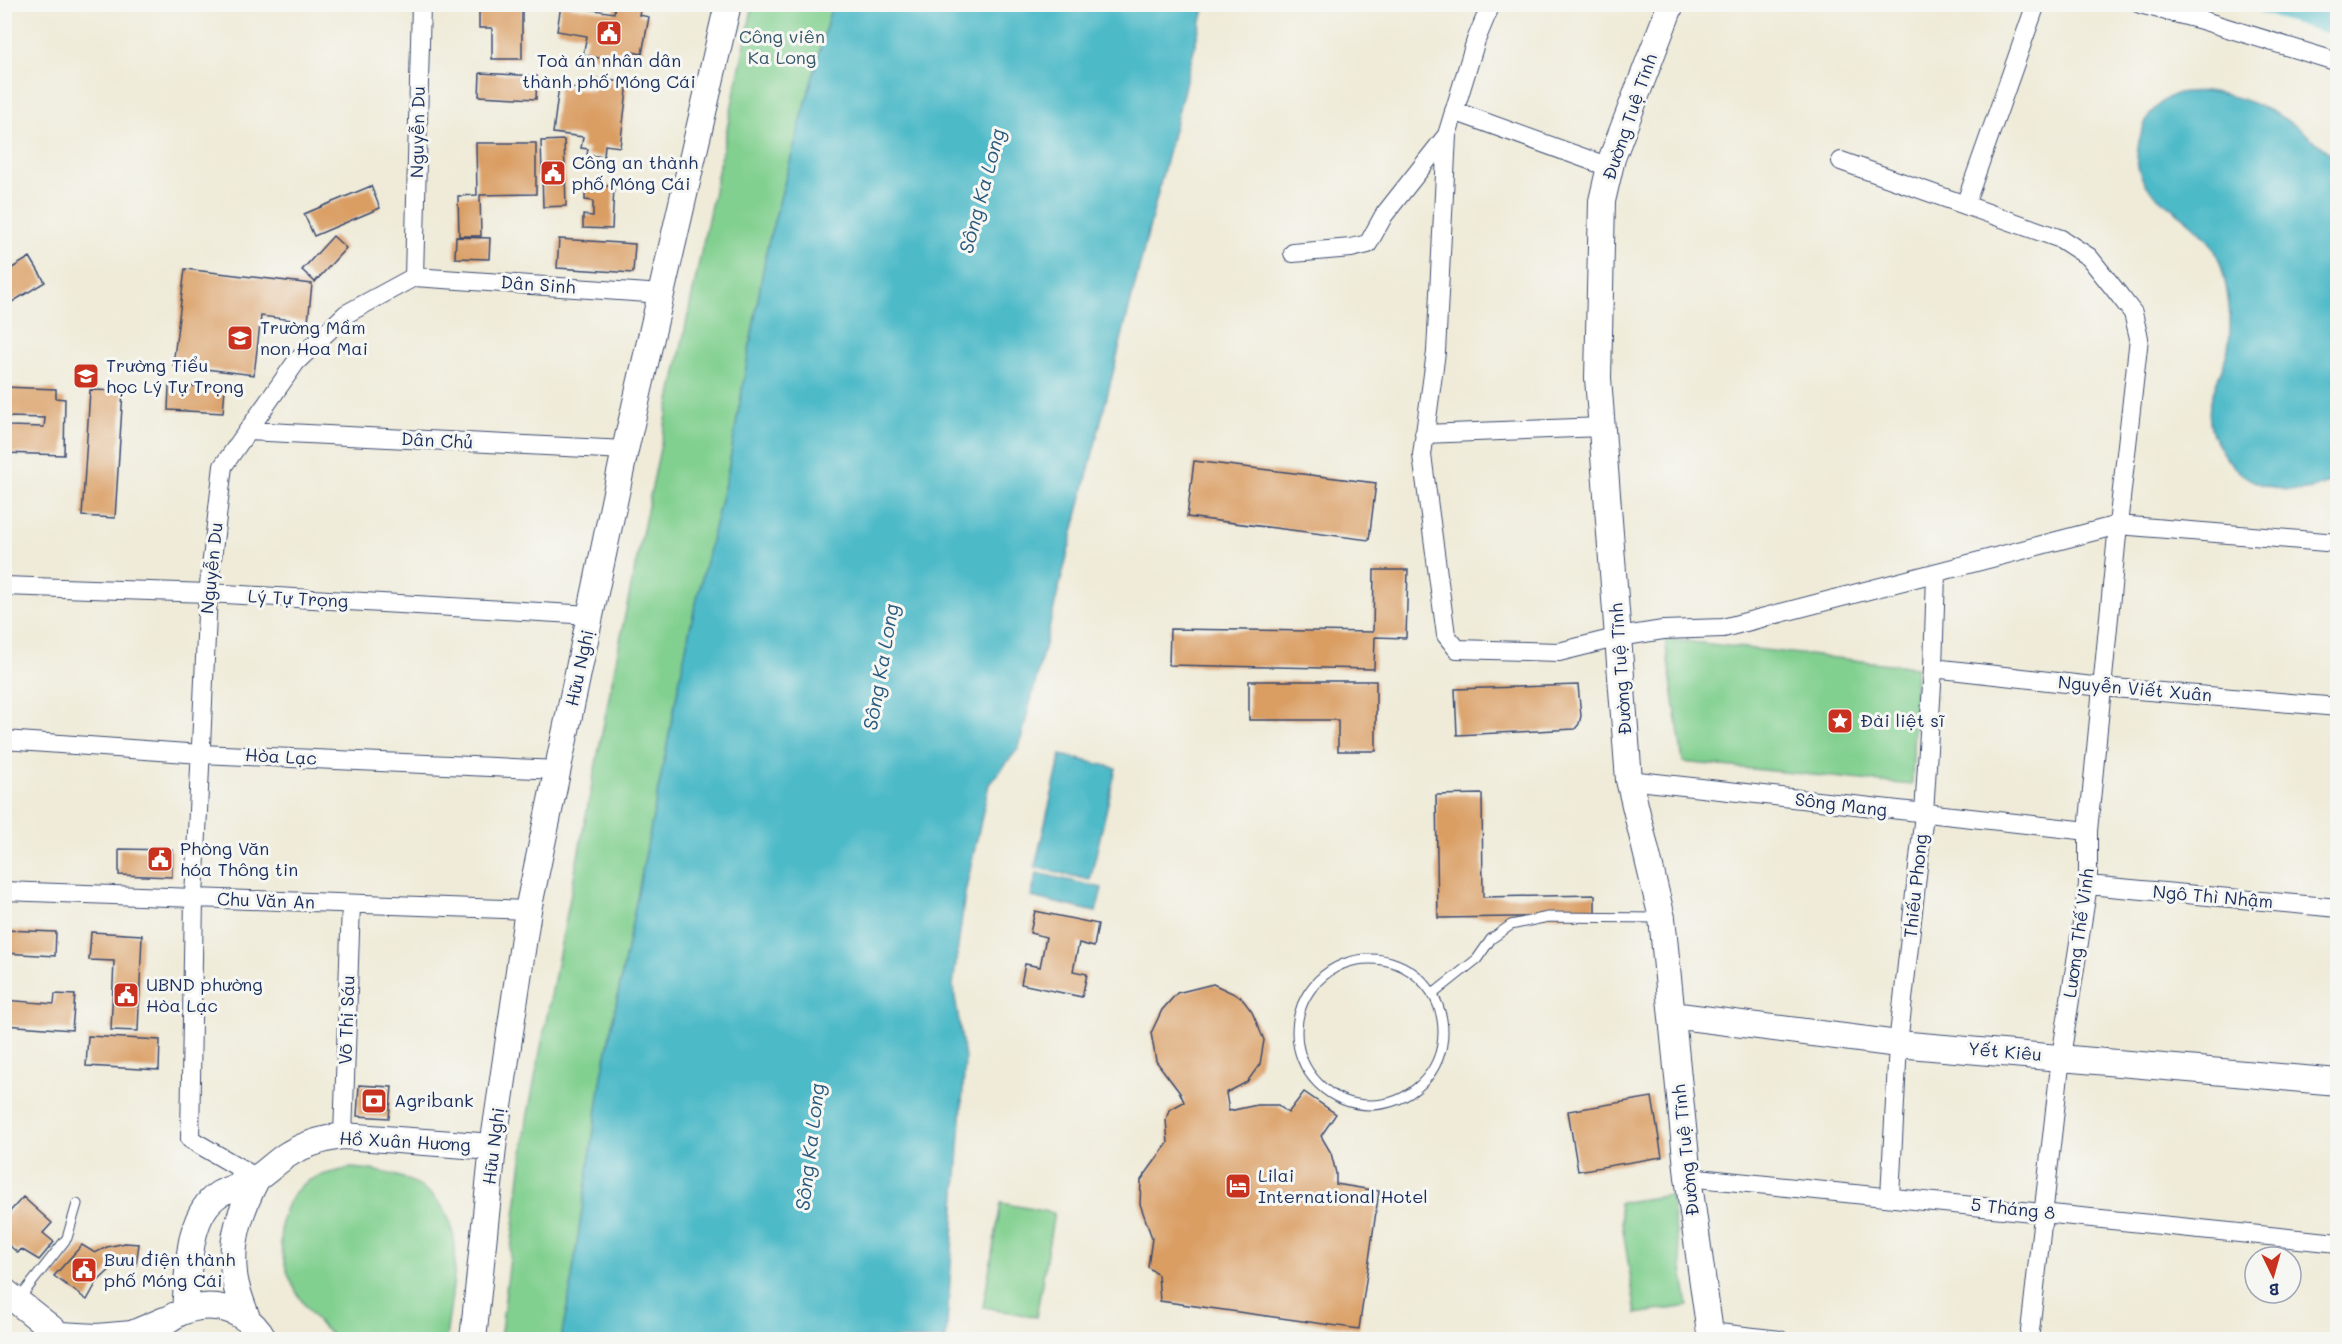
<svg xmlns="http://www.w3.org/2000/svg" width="2342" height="1344" viewBox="0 0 2342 1344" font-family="Mali,sans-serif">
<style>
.green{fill:#82d090;stroke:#4e8077;stroke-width:1.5}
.water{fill:#4dbac8;stroke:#347493;stroke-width:1.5}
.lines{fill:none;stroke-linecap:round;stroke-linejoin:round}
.canal{stroke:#4dbac8;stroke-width:21}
.building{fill:#da9e64;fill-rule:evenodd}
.lane-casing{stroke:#3b4b70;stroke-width:11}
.street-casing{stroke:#3b4b70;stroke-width:20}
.secondary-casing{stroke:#3b4b70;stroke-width:28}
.lane{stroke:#fff;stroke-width:9}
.street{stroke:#fff;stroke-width:18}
.secondary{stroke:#fff;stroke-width:26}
.labels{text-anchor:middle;stroke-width:6;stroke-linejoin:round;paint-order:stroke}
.park-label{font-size:18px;fill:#35576a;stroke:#f6f6f2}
.poi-label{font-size:18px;fill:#1b2f5e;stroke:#f6f6f2;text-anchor:start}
.street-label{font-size:18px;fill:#1b2f5e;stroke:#f6f6f2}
.water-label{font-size:20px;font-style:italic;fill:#2a597e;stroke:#f6f6f2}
</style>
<rect width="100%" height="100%" fill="#f6f6f2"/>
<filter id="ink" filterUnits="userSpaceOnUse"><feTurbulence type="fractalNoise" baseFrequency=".0167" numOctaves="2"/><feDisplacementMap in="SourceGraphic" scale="12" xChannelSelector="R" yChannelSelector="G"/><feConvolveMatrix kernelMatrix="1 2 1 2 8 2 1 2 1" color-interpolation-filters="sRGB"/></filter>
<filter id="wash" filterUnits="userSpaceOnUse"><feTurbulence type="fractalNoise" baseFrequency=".008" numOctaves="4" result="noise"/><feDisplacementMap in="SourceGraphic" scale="24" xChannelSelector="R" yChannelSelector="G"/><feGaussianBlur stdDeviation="1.35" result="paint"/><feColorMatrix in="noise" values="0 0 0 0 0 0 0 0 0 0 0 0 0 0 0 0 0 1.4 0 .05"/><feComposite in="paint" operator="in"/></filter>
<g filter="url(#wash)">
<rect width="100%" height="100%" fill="#efebd8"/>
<path class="green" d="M753 5H832L767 248 728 471 690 628 602 1076 569 1298 561 1339 500 1340 527 1119 623 625Z
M1665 639 1916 667 1912 785 1683 762Z
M351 1168C397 1171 447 1185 454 1239 458 1269 449 1309 446 1339 420 1340 394 1340 368 1340 360 1340 348 1342 341 1340 330 1336 320 1324 313 1316 284 1281 264 1224 300 1187 313 1175 334 1172 351 1168Z
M1670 1195 1688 1306 1636 1314 1619 1203Z
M1001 1203 1054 1213 1036 1317 983 1307Z"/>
<path class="water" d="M832 5H1205L1019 748 989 784 965 893 953 985 965 1059 946 1339H561L569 1298 602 1076 690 628 728 471 767 248Z
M2206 91C2264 100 2295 122 2337 160V478C2310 494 2294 493 2264 485 2233 477 2205 438 2210 405 2213 388 2224 367 2228 349 2233 323 2229 297 2223 272 2219 256 2211 241 2199 230 2163 197 2120 186 2144 126 2149 112 2164 97 2179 93 2187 91 2198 92 2206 91Z
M1061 755 1116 768 1090 880 1035 867Z
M1037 873 1102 888 1096 912 1031 897Z"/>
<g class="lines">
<path class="canal" d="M2266 4 2338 26"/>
</g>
<g id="blocks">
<path class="building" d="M479 4H522V59H492V28H479Z
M615 4 641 5 639 15 649 17 642 54 632 52 630 64 583 55 587 36 557 31 561 5 614 13Z
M480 73 537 76 536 99 479 96Z
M595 78 628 83 620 147 605 145 604 157 587 155 588 149 581 148 583 137 553 133 559 86 593 91Z
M564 140 566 206 543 207 541 141Z
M476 143H536V194L480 195 481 236H459L458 196 477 195Z
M371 186 380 208 314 236 304 214Z
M585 186H614L612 229 583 228V215L593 216V201L585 200Z
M333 236 346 248 315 282 302 270Z
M456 237 490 238 489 259 455 258Z
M559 239 635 244 633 273 557 268Z
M30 257 45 282 4 307V273Z
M185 269 312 284 308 322 261 316 254 375 173 365Z
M169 385 225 388 223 413 168 410Z
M4 387 56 389V398L65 399 64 455 4 453ZM8 417 45 418 44 427 8 426Z
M90 390 123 391 115 518 82 516Z
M1194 461 1376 483 1369 540 1187 517Z
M1374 570H1408L1406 638 1375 637 1374 669 1169 665 1170 629 1373 632Z
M1249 681H1376V751H1338V720H1249Z
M1578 685 1581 716 1579 724 1575 729 1457 735 1455 689Z
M1482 794 1483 897 1595 895V916L1438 918 1436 795Z
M119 849 172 850V877L119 875Z
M1035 911 1098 924 1094 947 1079 943 1073 971 1087 974 1082 997 1021 984 1025 964 1040 967 1046 937 1030 933Z
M4 930 56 932 55 956 4 953Z
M91 932 142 935 138 1031 111 1030 114 961 89 960Z
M1213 984 1241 997 1252 1012 1264 1040 1260 1064 1247 1082 1226 1093 1229 1111 1257 1105H1278L1288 1113 1304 1092 1336 1114 1321 1136 1331 1153 1336 1173V1184L1379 1191 1359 1329 1160 1301 1158 1275 1148 1267 1152 1238 1140 1204 1141 1180 1168 1143 1166 1120 1169 1110 1184 1102 1180 1093 1156 1061 1151 1033 1162 1010 1177 993Z
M55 994 75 995 72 1030 4 1025V1000L54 1004Z
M88 1036 160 1040 159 1070 86 1066Z
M359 1085 392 1087 389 1118 357 1116Z
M1652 1097 1662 1157 1578 1171 1568 1111Z
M23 1197 52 1223 43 1233 54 1242 39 1260 21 1249 18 1253 4 1241V1218Z
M125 1243 139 1244 136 1265 114 1266 97 1282 87 1300 54 1276 82 1245 95 1253 107 1247Z"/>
</g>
</g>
<g filter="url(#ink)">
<use href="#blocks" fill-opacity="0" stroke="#3b4b70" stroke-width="1.5"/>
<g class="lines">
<g class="lane-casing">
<path id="lane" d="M4 265 5 266
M1297 1032a73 73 0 1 1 146 0a73 73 0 1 1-146 0Z
M1433 994 1477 959 1491 939 1511 925 1548 917 1660 918
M19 1299 67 1238 77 1204"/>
</g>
<g class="street-casing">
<path id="street" d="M1491 4 1476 40 1447 135 1436 352 1422 455 1446 635 1457 649 1559 652 1619 637 1663 630 1723 628 2118 525 2338 543
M2140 4 2198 19 2338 62
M1454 111 1609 167
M1841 161 2061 239 2089 257 2116 291 2133 313 2139 338 2118 525 2088 831V885L2061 1057 2029 1340
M1965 205 2036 4
M1293 253 1351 248 1368 244 1384 215 1447 135
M414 277 663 294
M248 431 625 450
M1424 434 1602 427
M4 586 208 593 591 615
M1933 668 2102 687 2338 707
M4 740 201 754 559 770
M1629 780 2088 831
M2088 885 2338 908
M4 891 528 910
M343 1136 351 904
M1688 1177 2338 1243
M257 1178 190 1139 194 898 208 593 223 466 296 362 346 314 414 277 421 4
M1890 1197 1898 1044 1924 814 1933 668 1936 574
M1710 1332 1780 1340"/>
</g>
<g class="secondary-casing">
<path id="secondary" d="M1671 4 1612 158 1602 201 1598 378 1629 780 1662 918 1688 1177 1711 1340
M1672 1015 1898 1044 2338 1082
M4 1291 66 1340
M185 1309C189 1273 186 1215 219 1194 231 1187 246 1185 257 1178 268 1171 276 1162 287 1155 304 1144 323 1139 343 1136L493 1147
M247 1318C242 1304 235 1288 234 1273 230 1239 242 1207 257 1178
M60 1335 97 1337 132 1334 165 1320
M149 1340C176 1297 239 1294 264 1340
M473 1340 493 1147 528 910 625 450 728 4"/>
</g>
<use href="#lane" class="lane"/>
<use href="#street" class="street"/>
<use href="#secondary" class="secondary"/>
</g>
</g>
<defs>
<g id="civic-square" transform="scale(1.35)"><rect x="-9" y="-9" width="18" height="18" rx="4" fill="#c8321e" stroke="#f6f6f2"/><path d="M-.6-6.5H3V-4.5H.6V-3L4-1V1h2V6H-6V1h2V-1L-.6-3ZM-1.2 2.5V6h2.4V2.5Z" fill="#fff"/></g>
<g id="school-square" transform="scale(1.35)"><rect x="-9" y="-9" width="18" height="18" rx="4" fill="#c8321e" stroke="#f6f6f2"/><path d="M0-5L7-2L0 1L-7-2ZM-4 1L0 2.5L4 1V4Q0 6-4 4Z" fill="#fff"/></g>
<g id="sight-square" transform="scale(1.35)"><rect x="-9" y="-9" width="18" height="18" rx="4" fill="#c8321e" stroke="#f6f6f2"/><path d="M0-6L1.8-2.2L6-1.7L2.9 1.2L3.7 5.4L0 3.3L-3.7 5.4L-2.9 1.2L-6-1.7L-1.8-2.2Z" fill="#fff"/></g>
<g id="bank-square" transform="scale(1.35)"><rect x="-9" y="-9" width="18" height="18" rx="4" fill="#c8321e" stroke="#f6f6f2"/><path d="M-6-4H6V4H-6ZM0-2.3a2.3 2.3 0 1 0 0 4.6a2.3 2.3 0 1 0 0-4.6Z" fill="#fff"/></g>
<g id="hotel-square" transform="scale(1.35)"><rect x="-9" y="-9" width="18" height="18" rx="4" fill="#c8321e" stroke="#f6f6f2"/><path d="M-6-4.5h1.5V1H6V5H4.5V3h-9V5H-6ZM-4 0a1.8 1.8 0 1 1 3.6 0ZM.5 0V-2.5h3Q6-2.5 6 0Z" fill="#fff"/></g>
</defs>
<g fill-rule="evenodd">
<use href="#civic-square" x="609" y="33"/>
<use href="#civic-square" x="553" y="173"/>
<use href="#school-square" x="240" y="338"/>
<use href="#school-square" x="86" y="376"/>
<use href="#sight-square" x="1840" y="721"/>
<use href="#civic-square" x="160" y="859"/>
<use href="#civic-square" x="126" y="995"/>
<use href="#bank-square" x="374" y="1101"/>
<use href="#hotel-square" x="1238" y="1186"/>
<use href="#civic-square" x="84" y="1270"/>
</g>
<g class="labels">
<g class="park-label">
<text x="782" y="43">Công viên<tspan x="782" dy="21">Ka Long</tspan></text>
</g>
<g class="poi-label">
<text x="609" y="67" text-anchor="middle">Toà án nhân dân<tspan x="609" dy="21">thành phố Móng Cái</tspan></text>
<text x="572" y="169">Công an thành<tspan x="572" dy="21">phố Móng Cái</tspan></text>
<text x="260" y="334">Trường Mầm<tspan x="260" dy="21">non Hoa Mai</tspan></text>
<text x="106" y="372">Trường Tiểu<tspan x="106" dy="21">học Lý Tự Trọng</tspan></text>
<text x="1860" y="727">Đài liệt sĩ</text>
<text x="180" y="855">Phòng Văn<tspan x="180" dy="21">hóa Thông tin</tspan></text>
<text x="146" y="991">UBND phường<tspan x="146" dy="21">Hòa Lạc</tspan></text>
<text x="394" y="1107">Agribank</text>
<text x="1258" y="1182">Lilai<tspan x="1258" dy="21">International Hotel</tspan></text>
<text x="104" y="1266">Bưu điện thành<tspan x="104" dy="21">phố Móng Cái</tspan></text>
</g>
<g class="street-label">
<text transform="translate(1630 117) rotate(-71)" y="6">Đường Tuệ Tĩnh</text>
<text transform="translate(418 132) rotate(-89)" y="6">Nguyễn Du</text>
<text transform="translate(538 285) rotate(4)" y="6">Dân Sinh</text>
<text transform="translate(437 441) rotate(3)" y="6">Dân Chủ</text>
<text transform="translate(212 568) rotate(-84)" y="6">Nguyễn Du</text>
<text transform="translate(298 599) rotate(3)" y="6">Lý Tự Trọng</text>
<text transform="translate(580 668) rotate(-78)" y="6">Hữu Nghị</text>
<text transform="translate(1621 669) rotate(-94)" y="6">Đường Tuệ Tĩnh</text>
<text transform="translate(2135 689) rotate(5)" y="6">Nguyễn Viết Xuân</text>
<text transform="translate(281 757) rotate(3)" y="6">Hòa Lạc</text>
<text transform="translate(1841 805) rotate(7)" y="6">Sông Mang</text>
<text transform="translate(1916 886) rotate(-84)" y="6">Thiếu Phong</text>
<text transform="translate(2213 897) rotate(5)" y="6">Ngô Thì Nhậm</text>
<text transform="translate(266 901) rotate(2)" y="6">Chu Văn An</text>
<text transform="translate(2079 933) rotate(-82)" y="6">Lương Thế Vinh</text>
<text transform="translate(347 1020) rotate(-88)" y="6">Võ Thị Sáu</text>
<text transform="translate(2005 1052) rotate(5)" y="6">Yết Kiêu</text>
<text transform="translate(405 1142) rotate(3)" y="6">Hồ Xuân Hương</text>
<text transform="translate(494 1146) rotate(-83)" y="6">Hữu Nghị</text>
<text transform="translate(1686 1150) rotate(-96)" y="6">Đường Tuệ Tĩnh</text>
<text transform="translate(2013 1209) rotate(6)" y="6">5 Tháng 8</text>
</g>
<g class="water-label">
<text transform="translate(982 191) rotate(-75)" y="7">Sông Ka Long</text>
<text transform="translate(881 667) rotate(-80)" y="7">Sông Ka Long</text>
<text transform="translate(810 1147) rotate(-83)" y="7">Sông Ka Long</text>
</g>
</g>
<rect width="2342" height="1344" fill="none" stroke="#f6f6f2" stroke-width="24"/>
<g transform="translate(2273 1275) rotate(175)"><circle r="28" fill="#f6f6f2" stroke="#9ea6b7" stroke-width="1.5"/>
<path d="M0-4.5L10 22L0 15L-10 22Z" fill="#c8321e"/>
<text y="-9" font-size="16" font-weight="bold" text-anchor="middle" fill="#1b2f5e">B</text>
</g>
</svg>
